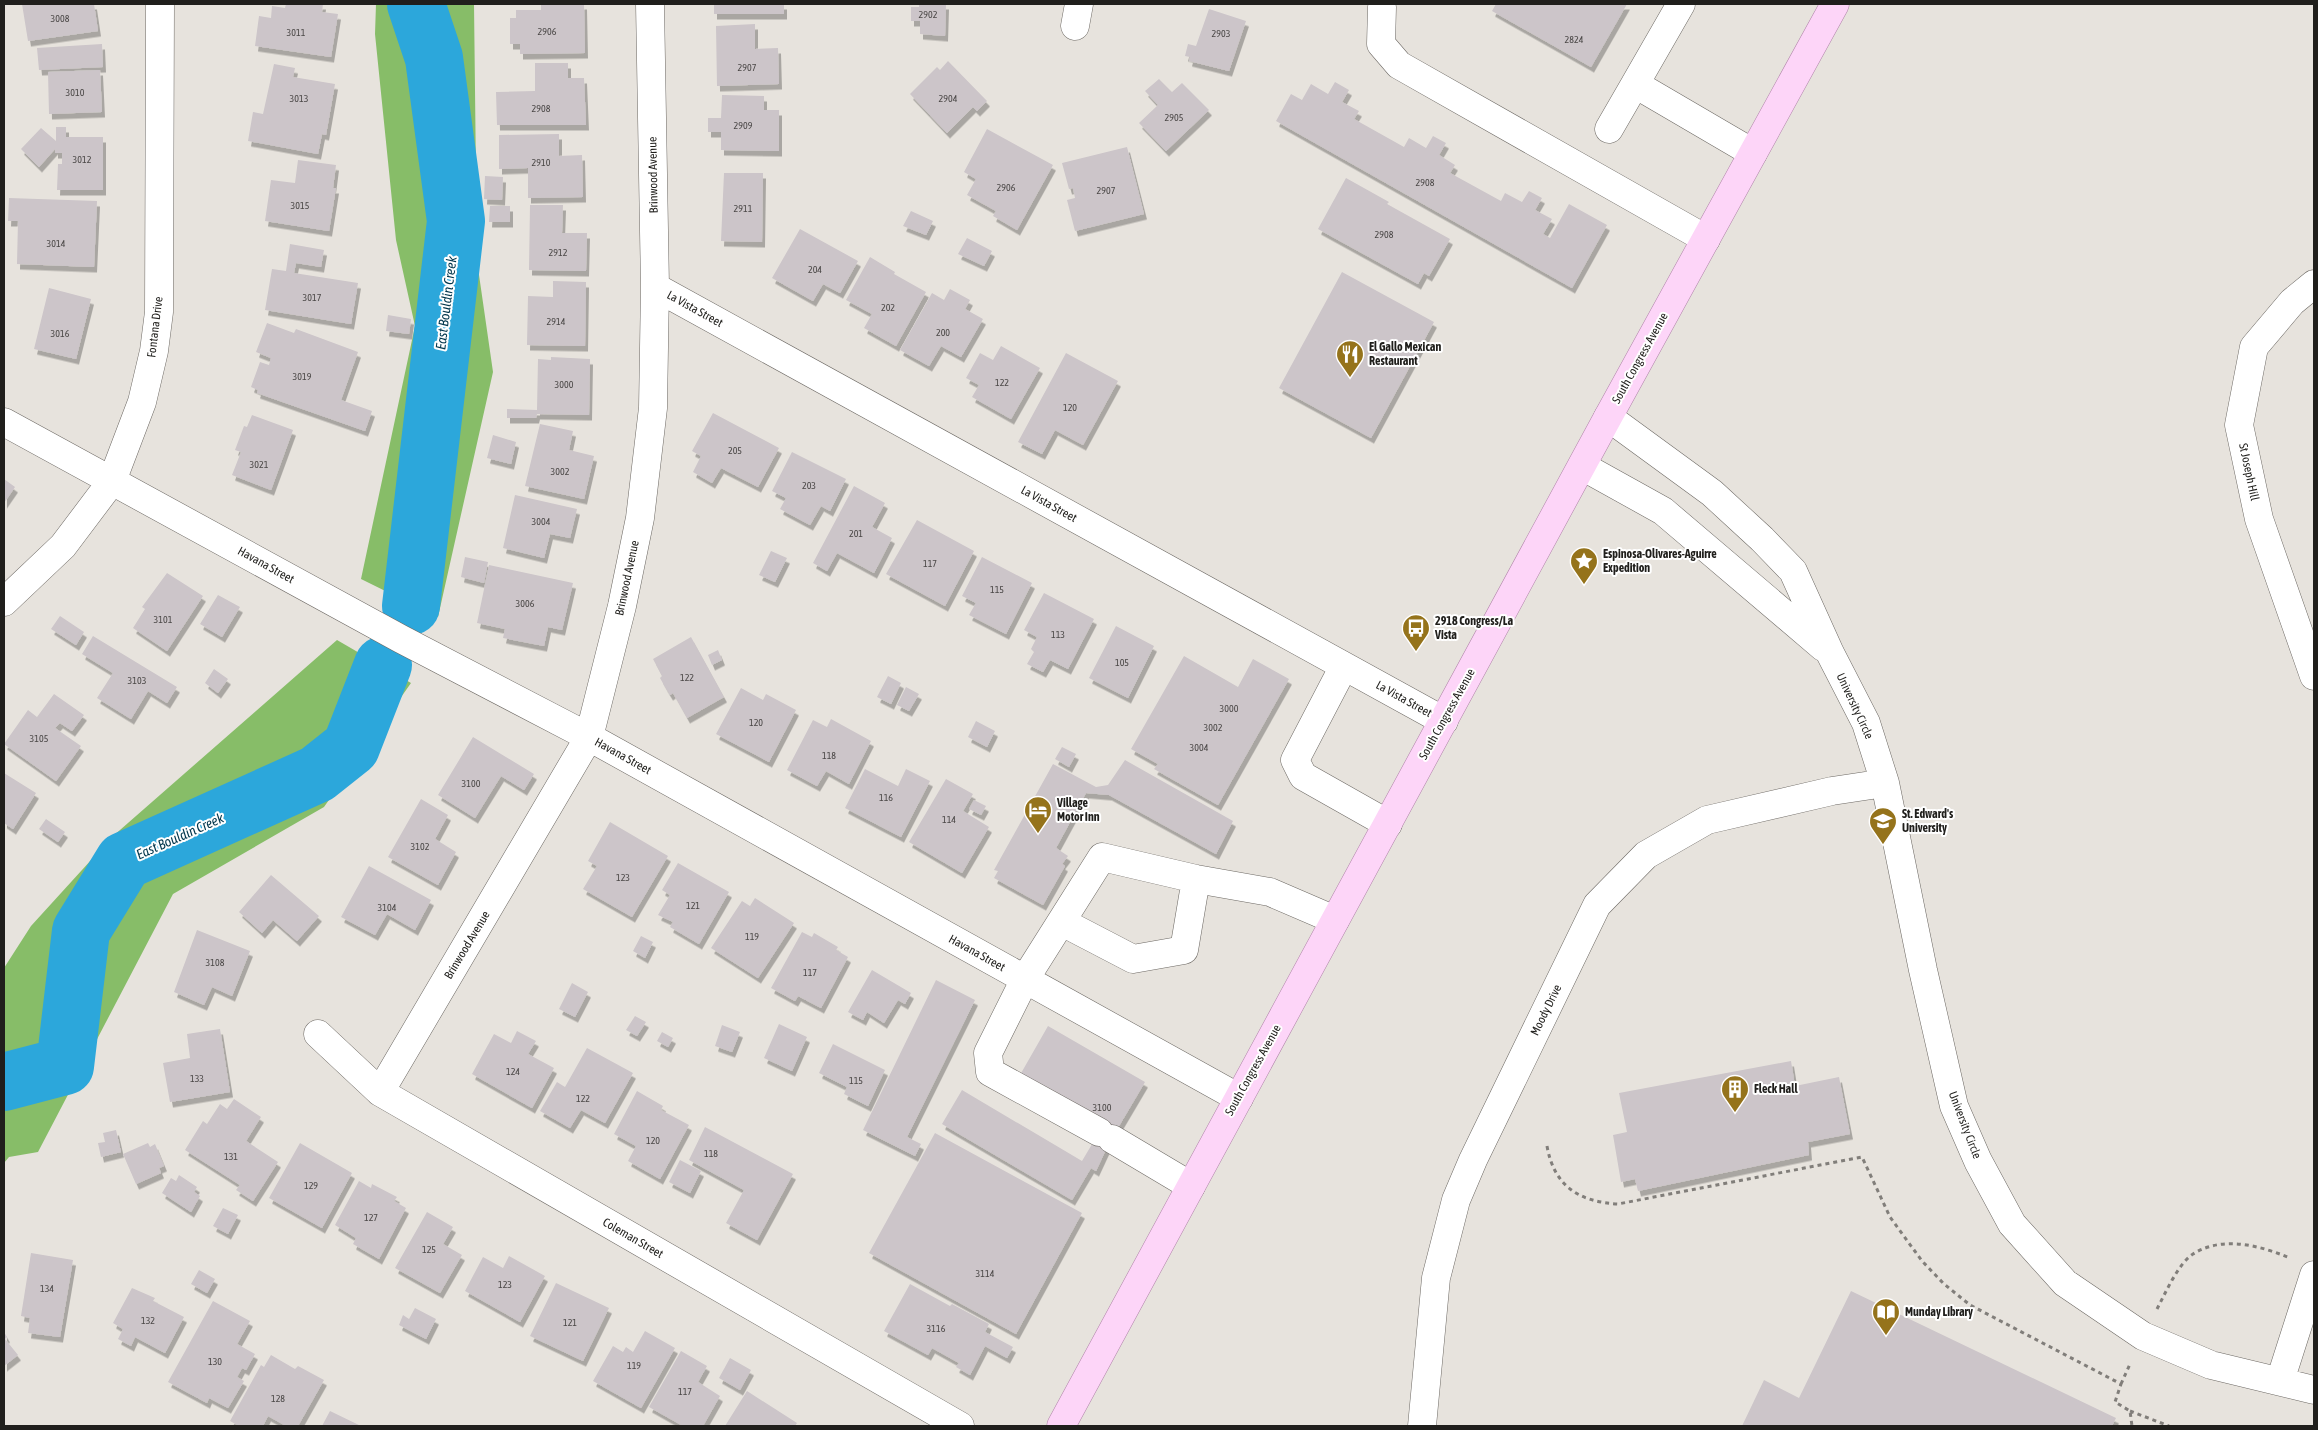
<svg xmlns="http://www.w3.org/2000/svg" width="2318" height="1430" viewBox="0 0 2318 1430" font-family="'Asap Condensed',sans-serif">
<style>
.forest{fill:#87bd68}
.lines{fill:none;stroke-linecap:round;stroke-linejoin:round}
.river{stroke:#2ca7db;stroke-width:58}
.building{fill:#ccc5c9;filter:url(#shadow)}
.minor-casing{stroke:#6d6964;stroke-width:29}
.major-casing{stroke:#af83a8;stroke-width:29}
.path{stroke:#817e7a;stroke-width:3;stroke-dasharray:4 4;stroke-linecap:butt}
.minor{stroke:#fff;stroke-width:28}
.major{stroke:#fdd5f8;stroke-width:28}
.labels{text-anchor:middle;stroke-width:4;stroke-linejoin:round;paint-order:stroke}
.number-label{font-size:10px;fill:#4b4847}
.street-label{font-size:12px;fill:#201f1c;stroke:#fff}
.poi-label{font-size:12px;font-weight:bold;fill:#201f1c;stroke:#fff;text-anchor:start}
.water-label{font-size:14px;font-style:italic;fill:#00354b;stroke:#fff}
</style>
<defs>
<filter id="shadow"><feDropShadow dx="3" dy="5.5" stdDeviation="0" flood-color="#0004"/></filter>
</defs>
<rect width="100%" height="100%" fill="#e7e3dd"/>
<path class="forest" d="M376 4H474L477 261 493 372 438 617 361 579 415 326 396 240 375 34Z
M337 640 411 683 324 807 173 894 38 1152 9 1157 4 1163V968L31 926 112 837Z"/>
<g class="lines">
<path class="river" d="M411 606 456 221 434 58 416 4
M4 1082 65 1066 81 931 124 861 317 774 351 747 383 665"/>
</g>
<path class="building" d="M22 4H94L98 31 28 41Z
M286 4H323L322 12 338 14 331 57 255 46 259 16 271 18 272 6 285 8Z
M541 4H584L585 53 520 54V44H510V18H516V10H541Z
M714 4H784V14H714Z
M919 4H946L945 36 920 34V21H911V7H919Z
M1496 4H1627L1591 67 1492 11Z
M1209 9 1246 21 1229 71 1189 61 1190 57 1185 56 1188 44 1196 46Z
M755 24V49L778 48 779 84 717 86 716 26Z
M102 44 103 67 39 70 37 48Z
M948 61 987 101 977 111 973 107 947 133 910 94 937 67 940 70Z
M535 63H568V78H584L586 125H497L496 92 535 91Z
M274 64 295 68 293 77 335 84 326 135 322 134 318 154 248 141 253 112 263 114Z
M100 70 102 112 49 114 48 72Z
M1159 79 1172 92 1182 83 1209 110 1166 151 1139 123 1158 105 1145 91Z
M1335 82 1349 90 1342 102 1359 111 1354 119 1404 147 1409 138 1426 148 1433 136 1446 143 1439 155 1455 165 1450 173 1501 201 1505 193 1522 202 1529 191 1542 198 1535 210 1552 219 1543 234 1550 238 1569 204 1607 225 1572 288 1276 121 1291 94 1302 100 1311 84 1328 94Z
M722 95 764 96V110H779V151L721 150V132H708V118H721Z
M56 127H66V137H103V190H57L58 164H62V153H55V149L39 167 21 149 41 128 56 141Z
M987 129 1053 165 1017 230 993 216 996 211 967 195 976 179 964 172Z
M559 134V156L582 155 583 197 528 198V168L499 169V135Z
M1127 147 1144 214 1075 231 1067 200 1075 198 1073 188 1069 189 1062 163Z
M298 160 336 165 333 188H336L329 231 265 221 271 180 295 183Z
M724 173H763L762 242 721 241Z
M485 176 503 177 502 200 484 199Z
M1346 178 1389 202 1387 204 1450 239 1429 276 1424 273 1418 284 1318 229Z
M9 198 97 201 94 267 17 264 18 221H8Z
M530 205H563L562 233H587L586 271 529 270Z
M490 206H510V222H489Z
M911 211 933 221 926 235 903 226Z
M800 229 858 261 840 293 823 284 813 301 772 278Z
M967 238 992 251 984 266 958 254Z
M290 244 324 250 321 267 296 263 294 273 358 283 351 324 265 310 272 269 286 271Z
M870 257 895 272 894 274 926 292 896 346 864 328 872 314 846 300Z
M1342 272 1434 322 1371 438 1279 388Z
M553 281 586 282 585 346 527 345 528 296 553 297Z
M49 288 91 299 76 359 34 349Z
M950 289 970 300 965 309 983 319 961 357 941 346 929 366 900 350 932 293 944 300Z
M388 315 411 319 409 334 386 331Z
M267 323 294 333 296 329 358 352 341 400 372 411 365 431 257 393 258 390 251 387 260 362 269 365 271 358 256 352Z
M1001 346 1040 368 1011 419 972 397 979 385 966 378 980 353 993 360Z
M1066 353 1118 381 1083 445 1055 430 1042 454 1018 442Z
M551 357 590 359 589 415 537 414 536 418H507V409L537 410 538 359 551 360Z
M713 413 779 448 758 487 721 468 712 483 693 472 701 456 692 451Z
M252 415 293 430 271 490 232 475 241 452 235 450 244 426 247 427Z
M540 424 573 431 569 450 594 456 584 499 525 486Z
M493 435 516 442 511 464 487 458Z
M792 452 846 479 830 511 821 506 810 525 780 509 786 498 772 491Z
M4 479 15 487 4 503Z
M854 486 885 503 872 527 892 538 874 573 837 553 827 571 813 563Z
M515 495 577 509 570 538 550 534 544 558 503 548Z
M917 520 974 551 945 606 886 574Z
M771 551 787 558 775 582 759 575Z
M465 557 488 562 484 583 461 577Z
M982 557 1032 583 1006 634 969 615 976 603 962 596Z
M489 565 573 583 562 630 548 627 544 646 503 638 505 629 477 623Z
M167 573 203 596 167 651 133 628 145 609 142 607Z
M1044 593 1094 619 1068 669 1050 660 1043 672 1027 664 1034 652 1031 649 1037 637 1024 630Z
M218 595 240 607 222 637 200 624Z
M60 616 84 632 76 645 51 629Z
M1116 626 1154 646 1128 698 1089 678Z
M93 636 177 687 167 703 148 691 131 719 97 698 113 673 82 654Z
M691 637 724 697 687 718 673 693 670 695 665 687 660 678 662 676 653 659Z
M718 650 722 660 712 665 708 655Z
M1184 656 1238 687 1253 659 1289 679 1218 805 1154 769 1158 764 1131 749Z
M214 669 228 679 218 693 205 683Z
M888 676 901 683 891 704 877 697Z
M906 687 919 694 909 711 897 705Z
M741 688 763 700 766 694 796 710 769 762 716 734Z
M54 694 84 715 72 731 60 723 55 728 81 746 56 781 4 744 28 710 37 717Z
M831 719 871 741 849 784 826 771 817 786 787 770 813 720 827 727Z
M976 721 995 731 987 747 968 737Z
M473 737 534 774 524 790 501 776 475 818 438 795Z
M1062 747 1076 754 1069 767 1055 759Z
M1125 760 1233 821 1216 854 1109 795 1086 793 1056 848 1068 856 1062 864 1065 866 1043 905 994 878 998 871 994 870 1053 764 1096 787 1108 785Z
M865 769 898 786 906 769 930 781 901 837 845 808Z
M4 773 36 793 13 829 4 823Z
M946 779 973 794 963 811 989 827 962 873 909 842Z
M421 799 448 815 435 839 456 852 438 885 388 857Z
M974 800 986 806 981 815 969 809Z
M46 819 65 832 58 842 39 829Z
M610 822 668 856 632 917 583 889 597 866 588 861Z
M678 863 729 892 699 944 670 927 673 922 658 915 670 895 662 890Z
M369 866 431 900 415 930 387 914 375 935 341 917Z
M271 875 319 916 297 941 273 920 262 933 239 912Z
M755 898 794 923 758 978 711 948 742 901 750 906Z
M197 930 250 951 232 996 212 987 204 1005 174 992Z
M802 932 812 937 814 933 838 947 836 950 848 957 821 1008 798 996 795 1001 771 988Z
M641 936 653 942 645 958 633 951Z
M872 970 911 993 905 1004 898 1000 884 1023 867 1012 863 1020 848 1012Z
M936 980 975 1000 907 1137 921 1144 915 1156 863 1130Z
M572 983 588 992 575 1017 559 1009Z
M635 1016 646 1022 637 1036 626 1030Z
M779 1024 807 1037 792 1071 764 1058Z
M722 1025 740 1032 732 1052 715 1046Z
M1048 1026 1145 1082 1109 1143 1096 1171 1091 1168 1072 1200 942 1124 962 1090 1082 1161 1104 1124 1020 1075Z
M220 1029 230 1092 170 1102 163 1063 190 1058 187 1034Z
M517 1031 536 1041 528 1054 554 1068 532 1108 472 1074 494 1034 511 1043Z
M662 1032 673 1038 668 1047 657 1041Z
M833 1044 885 1070 868 1106 844 1094 847 1087 819 1073Z
M587 1048 633 1073 605 1123 581 1110 570 1128 540 1111 557 1082 565 1087Z
M1791 1061 1795 1086 1839 1077 1850 1134 1808 1142 1809 1155 1638 1191 1635 1179 1621 1182 1613 1135 1627 1132 1619 1093Z
M637 1091 663 1106 661 1110 689 1125 660 1179 628 1161 636 1146 614 1134Z
M234 1099 261 1117 246 1141 278 1162 253 1201 236 1190 240 1185 185 1150 203 1121 207 1124 220 1104 227 1109Z
M705 1127 793 1174 757 1240 726 1223 744 1190 689 1160Z
M116 1130 121 1152 101 1157 98 1143 105 1142 103 1133Z
M935 1133 1082 1213 1016 1334 869 1253Z
M148 1143 150 1147 155 1144 164 1166 159 1168 161 1173 136 1184 123 1154Z
M300 1143 352 1173 322 1228 269 1198Z
M680 1160 701 1171 690 1193 669 1182Z
M179 1175 197 1187 194 1192 200 1196 191 1212 162 1193 171 1178 176 1181Z
M359 1181 371 1188 372 1184 397 1197 394 1201 406 1208 379 1259 353 1244 356 1238 335 1225Z
M223 1208 238 1215 228 1234 213 1226Z
M427 1212 453 1227 443 1244 462 1255 440 1293 395 1268Z
M31 1253 73 1260 60 1337 28 1333 30 1318 21 1316Z
M509 1256 545 1276 520 1322 465 1291 483 1257 503 1268Z
M199 1270 215 1279 207 1293 191 1284Z
M556 1283 609 1308 583 1361 530 1336Z
M910 1284 950 1306 952 1304 989 1324 985 1332 1013 1347 1007 1358 985 1346 970 1375 956 1367 959 1363 932 1348 928 1355 884 1331Z
M132 1288 155 1298 153 1301 184 1317 165 1353 135 1337 131 1346 118 1339 123 1329 113 1323Z
M1851 1291 2116 1418 2112 1426H1742L1764 1380 1799 1398Z
M213 1301 250 1321 237 1344 255 1354 246 1370 242 1368 237 1377 244 1381 228 1408 209 1398 207 1403 168 1382Z
M415 1308 436 1319 426 1339 399 1325 403 1315 409 1319Z
M645 1331 675 1348 641 1408 593 1381 613 1346 623 1352 626 1347 633 1352Z
M4 1332 7 1337 5 1339 18 1355 4 1366Z
M681 1351 707 1366 698 1382 720 1396 703 1426H683L649 1407Z
M271 1355 295 1369 298 1366 324 1380 298 1426H286L268 1416 263 1426H239L230 1421 261 1365 264 1367Z
M730 1358 751 1370 740 1390 719 1378Z
M747 1391 797 1423 795 1426H725Z
M330 1411 361 1426H322Z"/>
<g class="lines">
<g class="minor-casing">
<path id="minor" d="M1681 4 1635 84 1753 153
M1382 7 1381 44 1399 65 1706 239
M1075 26 1079 4
M1609 129 1635 84
M2314 284 2292 302 2254 347 2239 425 2259 519 2314 676
M655 287 1444 721
M1608 417 1712 493 1762 539 1793 571 1830 653 1866 723 1885 783 1923 970 1954 1106 1978 1161 2012 1224 2065 1283 2143 1336 2211 1365 2314 1390
M4 422 401 639 589 737 1239 1098
M1582 466 1663 511 1823 647
M4 602 63 546 112 481 142 402 154 351 159 312 160 4
M1344 666 1295 760 1303 776 1388 824
M1062 922 1133 959 1184 950 1196 879
M318 1034 380 1092 960 1426
M380 1092 589 737 622 606 640 518 653 408 655 287 650 4
M1099 1132 990 1072 988 1053 1025 979 1102 857 1196 879 1270 892 1335 920
M1112 1139 1191 1186
M2280 1381 2314 1275
M1422 1426 1436 1278 1456 1200 1473 1160 1597 905 1646 855 1707 820 1832 791 1885 783"/>
</g>
<g class="major-casing">
<path id="major" d="M1061 1426 1608 417 1835 4"/>
</g>
<path class="path" d="M1547 1146C1554 1186 1579 1202 1618 1204L1862 1157 1890 1217 1922 1261 1944 1284 1970 1305 2121 1384 2115 1402 2130 1411 2132 1426
M2157 1309C2166 1292 2178 1264 2193 1254 2223 1235 2261 1246 2290 1258
M2121 1384 2130 1364
M2130 1411 2169 1426"/>
<use href="#minor" class="minor"/>
<use href="#major" class="major"/>
</g>
<defs>
<g id="restaurant-pin" transform="scale(1.4375)"><path d="M0 17L-7.5 6A9.5 9.5 0 1 1 7.5 6Z" fill="#95731b" stroke="#fff"/><path d="M-5-6h1v4h1v-4h1v4h1v-4h1v5L-1.5 .5V6h-2V.5L-5-1ZM5-6V6H3V1.5H1.5Q1.5-4 5-6Z" fill="#fff"/></g>
<g id="sight-pin" transform="scale(1.4375)"><path d="M0 17L-7.5 6A9.5 9.5 0 1 1 7.5 6Z" fill="#95731b" stroke="#fff"/><path d="M0-6L1.8-2.2L6-1.7L2.9 1.2L3.7 5.4L0 3.3L-3.7 5.4L-2.9 1.2L-6-1.7L-1.8-2.2Z" fill="#fff"/></g>
<g id="bus-pin" transform="scale(1.4375)"><path d="M0 17L-7.5 6A9.5 9.5 0 1 1 7.5 6Z" fill="#95731b" stroke="#fff"/><path d="M-5-6H5V4H4V6H2V4H-2V6H-4V4H-5ZM-3.5-4V0h7V-4ZM-3.5 1.2v1.5H-2V1.2ZM2 1.2v1.5H3.5V1.2Z" fill="#fff"/></g>
<g id="hotel-pin" transform="scale(1.4375)"><path d="M0 17L-7.5 6A9.5 9.5 0 1 1 7.5 6Z" fill="#95731b" stroke="#fff"/><path d="M-6-4.5h1.5V1H6V5H4.5V3h-9V5H-6ZM-4 0a1.8 1.8 0 1 1 3.6 0ZM.5 0V-2.5h3Q6-2.5 6 0Z" fill="#fff"/></g>
<g id="university-pin" transform="scale(1.4375)"><path d="M0 17L-7.5 6A9.5 9.5 0 1 1 7.5 6Z" fill="#95731b" stroke="#fff"/><path d="M0-5L7-2L0 1L-7-2ZM-4 1L0 2.5L4 1V4Q0 6-4 4Z" fill="#fff"/></g>
<g id="building-pin" transform="scale(1.4375)"><path d="M0 17L-7.5 6A9.5 9.5 0 1 1 7.5 6Z" fill="#95731b" stroke="#fff"/><path d="M-4-6H4V6H1V3H-1V6H-4ZM-2.5-4.3h1.7v1.8h-1.7ZM.8-4.3h1.7v1.8H.8ZM-2.5-1h1.7V.8h-1.7ZM.8-1h1.7V.8H.8Z" fill="#fff"/></g>
<g id="library-pin" transform="scale(1.4375)"><path d="M0 17L-7.5 6A9.5 9.5 0 1 1 7.5 6Z" fill="#95731b" stroke="#fff"/><path d="M-6-4Q-3-5.5-.7-3.5V5Q-3 3-6 4ZM6-4Q3-5.5 .7-3.5V5Q3 3 6 4Z" fill="#fff"/></g>
</defs>
<g fill-rule="evenodd">
<use href="#restaurant-pin" x="1350" y="354"/>
<use href="#sight-pin" x="1584" y="561"/>
<use href="#bus-pin" x="1416" y="628"/>
<use href="#hotel-pin" x="1038" y="810"/>
<use href="#university-pin" x="1883" y="821"/>
<use href="#building-pin" x="1735" y="1089"/>
<use href="#library-pin" x="1886" y="1312"/>
</g>
<g class="labels">
<g class="number-label">
<text x="928" y="18">2902</text>
<text x="60" y="22">3008</text>
<text x="547" y="35">2906</text>
<text x="296" y="36">3011</text>
<text x="1221" y="37">2903</text>
<text x="1574" y="43">2824</text>
<text x="747" y="71">2907</text>
<text x="75" y="96">3010</text>
<text x="299" y="102">3013</text>
<text x="948" y="102">2904</text>
<text x="541" y="112">2908</text>
<text x="1174" y="121">2905</text>
<text x="743" y="129">2909</text>
<text x="82" y="163">3012</text>
<text x="541" y="166">2910</text>
<text x="1425" y="186">2908</text>
<text x="1006" y="191">2906</text>
<text x="1106" y="194">2907</text>
<text x="300" y="209">3015</text>
<text x="743" y="212">2911</text>
<text x="1384" y="238">2908</text>
<text x="56" y="247">3014</text>
<text x="558" y="256">2912</text>
<text x="815" y="273">204</text>
<text x="312" y="301">3017</text>
<text x="888" y="311">202</text>
<text x="556" y="325">2914</text>
<text x="943" y="336">200</text>
<text x="60" y="337">3016</text>
<text x="302" y="380">3019</text>
<text x="1002" y="386">122</text>
<text x="564" y="388">3000</text>
<text x="1070" y="411">120</text>
<text x="735" y="454">205</text>
<text x="259" y="468">3021</text>
<text x="560" y="475">3002</text>
<text x="809" y="489">203</text>
<text x="541" y="525">3004</text>
<text x="856" y="537">201</text>
<text x="930" y="567">117</text>
<text x="997" y="593">115</text>
<text x="525" y="607">3006</text>
<text x="163" y="623">3101</text>
<text x="1058" y="638">113</text>
<text x="1122" y="666">105</text>
<text x="687" y="681">122</text>
<text x="137" y="684">3103</text>
<text x="1229" y="712">3000</text>
<text x="756" y="726">120</text>
<text x="1213" y="731">3002</text>
<text x="39" y="742">3105</text>
<text x="1199" y="751">3004</text>
<text x="829" y="759">118</text>
<text x="471" y="787">3100</text>
<text x="886" y="801">116</text>
<text x="949" y="823">114</text>
<text x="420" y="850">3102</text>
<text x="623" y="881">123</text>
<text x="693" y="909">121</text>
<text x="387" y="911">3104</text>
<text x="752" y="940">119</text>
<text x="215" y="966">3108</text>
<text x="810" y="976">117</text>
<text x="513" y="1075">124</text>
<text x="197" y="1082">133</text>
<text x="856" y="1084">115</text>
<text x="583" y="1102">122</text>
<text x="1102" y="1111">3100</text>
<text x="653" y="1144">120</text>
<text x="711" y="1157">118</text>
<text x="231" y="1160">131</text>
<text x="311" y="1189">129</text>
<text x="371" y="1221">127</text>
<text x="429" y="1253">125</text>
<text x="985" y="1277">3114</text>
<text x="505" y="1288">123</text>
<text x="47" y="1292">134</text>
<text x="148" y="1324">132</text>
<text x="570" y="1326">121</text>
<text x="936" y="1332">3116</text>
<text x="215" y="1365">130</text>
<text x="634" y="1369">119</text>
<text x="685" y="1395">117</text>
<text x="278" y="1402">128</text>
</g>
<g class="street-label">
<text transform="translate(653 175) rotate(-91)" y="4">Brinwood Avenue</text>
<text transform="translate(695 309) rotate(29)" y="4">La Vista Street</text>
<text transform="translate(155 327) rotate(-83)" y="4">Fontana Drive</text>
<text transform="translate(1640 358) rotate(-61)" y="4">South Congress Avenue</text>
<text transform="translate(2249 472) rotate(78)" y="4">St Joseph Hill</text>
<text transform="translate(1049 504) rotate(29)" y="4">La Vista Street</text>
<text transform="translate(266 565) rotate(29)" y="4">Havana Street</text>
<text transform="translate(627 578) rotate(-78)" y="4">Brinwood Avenue</text>
<text transform="translate(1404 699) rotate(29)" y="4">La Vista Street</text>
<text transform="translate(1855 706) rotate(65)" y="4">University Circle</text>
<text transform="translate(1447 714) rotate(-61)" y="4">South Congress Avenue</text>
<text transform="translate(623 756) rotate(29)" y="4">Havana Street</text>
<text transform="translate(467 945) rotate(-59)" y="4">Brinwood Avenue</text>
<text transform="translate(977 953) rotate(29)" y="4">Havana Street</text>
<text transform="translate(1546 1010) rotate(-64)" y="4">Moody Drive</text>
<text transform="translate(1253 1070) rotate(-61)" y="4">South Congress Avenue</text>
<text transform="translate(1965 1125) rotate(69)" y="4">University Circle</text>
<text transform="translate(633 1238) rotate(30)" y="4">Coleman Street</text>
</g>
<g class="poi-label">
<text x="1369" y="351">El Gallo Mexican<tspan x="1369" dy="14">Restaurant</tspan></text>
<text x="1603" y="558">Espinosa-Olivares-Aguirre<tspan x="1603" dy="14">Expedition</tspan></text>
<text x="1435" y="625">2918 Congress/La<tspan x="1435" dy="14">Vista</tspan></text>
<text x="1057" y="807">Village<tspan x="1057" dy="14">Motor Inn</tspan></text>
<text x="1902" y="818">St. Edward's<tspan x="1902" dy="14">University</tspan></text>
<text x="1754" y="1093">Fleck Hall</text>
<text x="1905" y="1316">Munday Library</text>
</g>
<g class="water-label">
<text transform="translate(446 303) rotate(-83)" y="5">East Bouldin Creek</text>
<text transform="translate(180 836) rotate(-24)" y="5">East Bouldin Creek</text>
</g>
</g>
<rect width="2318" height="1430" fill="none" stroke="#201f1c" stroke-width="10"/>
</svg>
